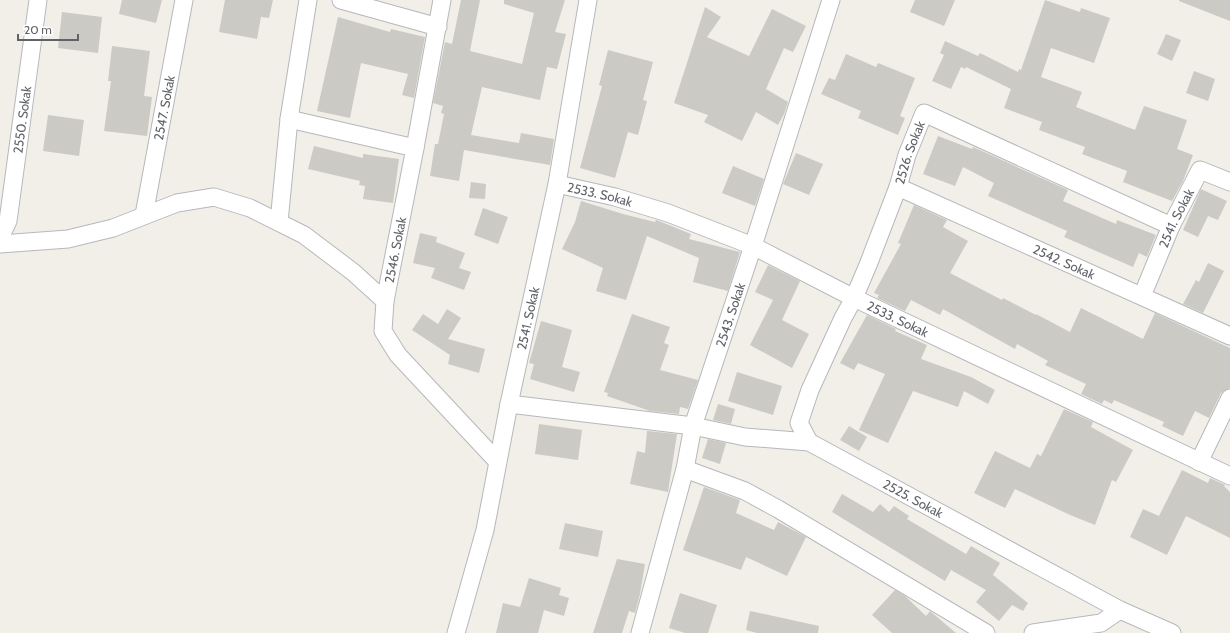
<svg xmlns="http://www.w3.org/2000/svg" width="1230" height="633" viewBox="0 0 1230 633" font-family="Cabin,sans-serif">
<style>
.building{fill:#cccac5}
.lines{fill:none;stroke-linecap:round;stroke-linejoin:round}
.minor-casing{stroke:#b5b8bc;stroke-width:19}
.minor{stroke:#fff;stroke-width:17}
.labels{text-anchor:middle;stroke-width:3;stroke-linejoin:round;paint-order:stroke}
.street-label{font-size:13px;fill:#5f6368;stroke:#fff}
</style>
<rect width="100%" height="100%" fill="#f1efe8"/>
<path class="building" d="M122 0H162L156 23 119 14Z
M225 0H273L269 18 261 17 257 39 219 32Z
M461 0H480L470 51 522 64 534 13 504 4V0H565L555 32 566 34 557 69 547 67 540 100 482 87 471 135 519 143 521 133 554 139 550 165 464 150 459 181 430 176 435 144H438L444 114 441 113 443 106 433 103 445 42 452 44Z
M915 0H955L944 26 910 12Z
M1045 0 1080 12 1081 8 1110 18 1094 63 1051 48 1041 77 1082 92 1076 107 1135 130 1144 106 1187 120 1177 149 1193 155 1183 181 1172 201 1123 182 1127 171 1082 154 1085 147 1039 130 1042 122 1004 108 1011 89 966 67 965 69 961 67 951 89 932 81 944 55 940 53 945 41 978 56 980 53 1018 72 1019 69 1021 70Z
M1179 0H1230V21L1179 1Z
M705 7 721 17 707 37 749 56 772 9 806 26 793 52 784 48 766 89 788 102 784 114 778 125 756 112 742 141 704 122 708 115 674 103Z
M62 12 102 17 98 53 58 48Z
M338 17 390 32 391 29 425 37 414 98 402 95 408 74 361 63 350 118 317 111Z
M1166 34 1181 40 1172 61 1157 54Z
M112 46 150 51 144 96 152 97 147 136 104 131 111 81H108Z
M608 50 653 62 643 100 647 101 638 135 628 132 615 178 580 168 602 86 599 85Z
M846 54 876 67 878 63 915 78 900 116 905 118 898 135 858 118 861 111 821 94 829 78 835 80Z
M1194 71 1215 79 1208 101 1186 93Z
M48 115 84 120 79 156 43 151Z
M938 136 972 149 973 147 1068 190 1063 201 1116 224 1117 220 1156 235 1147 257 1139 253 1133 267 1064 237 1067 231 988 196 994 183 963 167 955 186 923 174Z
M314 146 363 158V154L399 159 393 203 363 199 365 186 359 185 360 181 308 169Z
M796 153 823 164 809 195 783 184Z
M733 166 764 179 755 206 722 193Z
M471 182 486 184 485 199 469 198Z
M1201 189 1227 201 1218 220 1208 216 1198 237 1183 230Z
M581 201 623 214 655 222 656 220 659 221 691 234 689 239 740 252 728 291 693 282 699 258 647 236 626 300 596 291 603 268 562 249 575 222Z
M914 205 947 220 943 227 968 241 950 273 1002 300 1003 298 1036 315V314L1070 332 1081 308 1143 339 1155 313 1230 348V388L1225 390 1221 393 1209 418 1195 411 1183 436 1162 426 1164 422 1114 400 1112 404 1104 400 1102 404 1081 394 1086 384 1045 365 1048 361 1017 344 1015 349 943 309 940 315 911 300 905 311 877 298 879 295 874 293 901 244 898 243Z
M483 208 508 217 498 244 474 235Z
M420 233 437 237 436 242 465 253 459 268 471 272 464 290 431 278 435 268 413 263Z
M1208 263 1224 271 1203 313 1183 304 1196 280 1199 282Z
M768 265 800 281 782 320 809 334 792 368 750 345 773 300 755 292Z
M447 309 461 318 448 339 485 349 479 373 448 364 450 355 412 330 423 314 438 324Z
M632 314 670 327 664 343 669 345 660 370 698 380 688 409 680 407 679 414 650 411 607 396 608 393 604 392Z
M867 315 896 329 895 331 927 345 921 359 971 377 995 390 988 404 964 391 958 407 913 391 888 443 859 430 885 374 858 363 854 370 840 363Z
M541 321 572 330 562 367 580 372 574 392 530 379 534 364 529 363Z
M737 372 782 386 773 415 728 401Z
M718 404 735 409 731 424 713 420Z
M1064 409 1093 422 1091 427 1133 450 1116 482 1112 480 1095 525 1070 515 1015 489 1005 508 974 493 995 451 1030 468 1037 454 1041 456Z
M539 424 582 430 578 460 535 454Z
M849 426 867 437 859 451 840 440Z
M647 431 677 434 668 492 630 484 637 451 645 453Z
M708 439 726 443 720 464 702 458Z
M1182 470 1208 483 1210 478 1225 485 1224 486 1230 492V538L1186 516 1167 555 1130 537 1143 509 1159 516Z
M704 487 740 500 736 513 774 530 778 522 806 537 787 576 746 557 741 570 683 550Z
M842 494 873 512 880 504 889 512 894 506 909 516 907 519 966 554 971 546 1000 563 993 575 1028 603 1023 611 1012 605 999 621 976 602 986 590 951 570 945 581 832 512Z
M565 523 603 531 598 557 559 549Z
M617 559 645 564 640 594 635 613 629 611 622 633H593Z
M529 578 561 588 559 595 569 598 564 616 544 610 538 633H496L503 603 520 607Z
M895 590 905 596 926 616 930 611 956 633H892L872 615Z
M680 593 717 605 708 633H685L669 628Z
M750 611 819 626 818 633H757L746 630Z"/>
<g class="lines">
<g class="minor-casing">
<g id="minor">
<path d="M341 0 438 27"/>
<path d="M442 0 415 148 385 301 383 331 398 355 497 461"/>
<path d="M289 119 415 148"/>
<path id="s1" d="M557 184 615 197 668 213 753 246 854 298 1230 476"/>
<path id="s2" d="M898 187 1230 336"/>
<path id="s3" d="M144 215 184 0"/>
<path d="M279 222 289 119 308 0"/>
<path id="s4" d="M0 238 8 221 38 0"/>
<path d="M0 244 68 239 113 228 177 203 214 197 250 208 304 235 353 272 385 301"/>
<path id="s5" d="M1142 296 1171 226 1200 170 1230 182"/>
<path id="s6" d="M509 404 693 426 745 437 809 442 1120 610 1172 633"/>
<path id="s7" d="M809 442 799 423 810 390 843 318 854 298 868 265 898 187 907 155 924 113 1171 226"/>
<path d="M1199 462 1230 398"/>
<path d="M685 469 745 491 778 509 986 633"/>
<path id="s8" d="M456 633 485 530 509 404 557 184 588 0"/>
<path id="s9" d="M640 633 685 469 693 426 753 246 831 0"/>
<path d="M1033 633 1101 623 1120 610"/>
</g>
</g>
<use href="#minor" class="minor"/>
</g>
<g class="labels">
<g class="street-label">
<text dy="5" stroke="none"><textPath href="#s3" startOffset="109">2547. Sokak</textPath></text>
<text dy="5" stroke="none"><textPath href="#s4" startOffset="121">2550. Sokak</textPath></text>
<text dy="5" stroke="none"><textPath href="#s7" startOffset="314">2526. Sokak</textPath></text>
<text dy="5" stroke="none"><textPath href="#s1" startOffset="44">2533. Sokak</textPath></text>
<text dy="5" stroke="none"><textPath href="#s5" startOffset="85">2541. Sokak</textPath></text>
<text transform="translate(395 250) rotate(-79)" y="5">2546. Sokak</text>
<text dy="5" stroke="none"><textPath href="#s2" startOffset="182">2542. Sokak</textPath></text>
<text dy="5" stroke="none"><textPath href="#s9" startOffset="331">2543. Sokak</textPath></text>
<text dy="5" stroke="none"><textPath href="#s8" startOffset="323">2541. Sokak</textPath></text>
<text dy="5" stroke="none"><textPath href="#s1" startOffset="368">2533. Sokak</textPath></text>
<text dy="5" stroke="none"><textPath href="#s6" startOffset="421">2525. Sokak</textPath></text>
</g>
</g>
<path d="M18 34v6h60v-6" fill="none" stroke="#5f6368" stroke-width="2"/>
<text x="24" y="34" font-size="12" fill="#5f6368" stroke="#ffffff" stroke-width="3" paint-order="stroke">20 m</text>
</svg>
